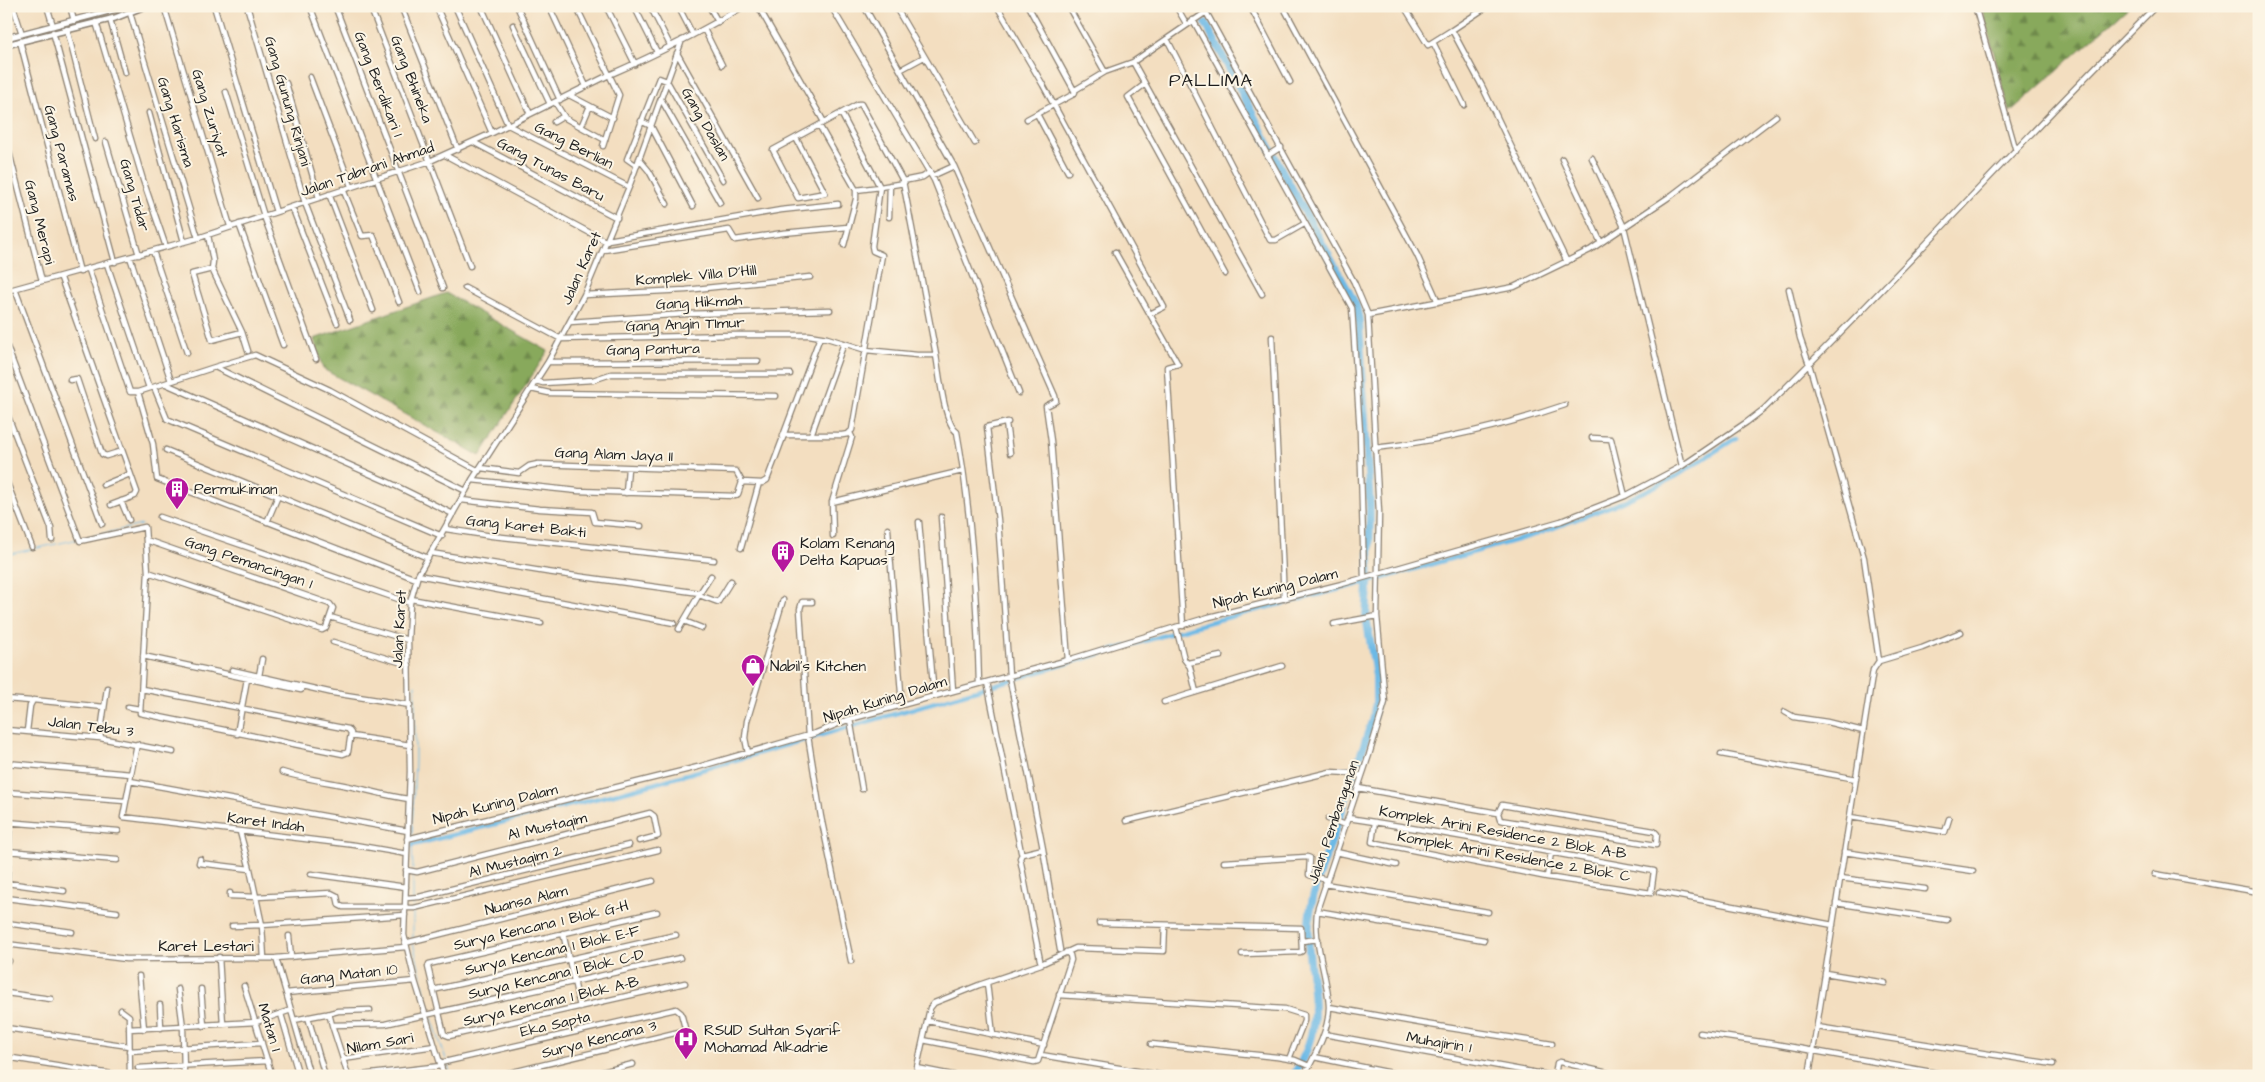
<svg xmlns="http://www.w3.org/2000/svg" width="2265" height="1082" viewBox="0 0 2265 1082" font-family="'Architects Daughter',sans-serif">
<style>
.forest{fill:url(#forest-firs);stroke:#52623c}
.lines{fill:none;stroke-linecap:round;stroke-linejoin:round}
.stream{stroke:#6cb9e6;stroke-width:1}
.canal{stroke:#6cb9e6;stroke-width:4.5}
.river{stroke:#6cb9e6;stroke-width:8}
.minor-casing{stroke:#887d6e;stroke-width:7}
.tertiary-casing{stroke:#887d6e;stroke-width:8}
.minor{stroke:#fff;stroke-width:4.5}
.tertiary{stroke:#fff;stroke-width:5}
.labels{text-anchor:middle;stroke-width:4;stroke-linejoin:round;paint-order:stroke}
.street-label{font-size:15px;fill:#1c1c1c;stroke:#fcf5e5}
.poi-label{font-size:15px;fill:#1c1c1c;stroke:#fcf5e5;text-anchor:start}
.quarter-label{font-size:18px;letter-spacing:1px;fill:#1c1c1c;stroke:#fcf5e5}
</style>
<defs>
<pattern id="forest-firs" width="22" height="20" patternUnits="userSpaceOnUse" patternTransform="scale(1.25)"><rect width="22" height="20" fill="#88a95c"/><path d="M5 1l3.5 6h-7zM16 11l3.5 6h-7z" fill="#6e894b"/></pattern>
</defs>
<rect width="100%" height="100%" fill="#fcf5e5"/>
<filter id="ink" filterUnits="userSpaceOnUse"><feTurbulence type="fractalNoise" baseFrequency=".02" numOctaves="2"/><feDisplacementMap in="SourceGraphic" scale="10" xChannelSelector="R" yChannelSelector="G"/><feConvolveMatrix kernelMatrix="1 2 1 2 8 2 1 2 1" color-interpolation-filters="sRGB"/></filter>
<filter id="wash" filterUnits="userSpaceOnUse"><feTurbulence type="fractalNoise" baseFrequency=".0096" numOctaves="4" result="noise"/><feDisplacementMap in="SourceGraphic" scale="20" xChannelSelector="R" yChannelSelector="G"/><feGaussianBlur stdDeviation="1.12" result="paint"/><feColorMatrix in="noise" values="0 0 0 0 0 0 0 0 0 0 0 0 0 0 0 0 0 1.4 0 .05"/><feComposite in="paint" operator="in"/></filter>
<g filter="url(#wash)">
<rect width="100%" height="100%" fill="#f3dec0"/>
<path class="forest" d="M1981 6H2130L2010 112Z
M446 293 548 351 480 456 323 369 314 339Z"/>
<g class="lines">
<path class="stream" d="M6 555 142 525
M412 837 415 761V685
M412 841 413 869
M413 907V873
M413 939V911
M413 943 430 1012
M431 1016 446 1059
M447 1063 451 1076"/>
<path class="canal" d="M413 845 650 785 1210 622 1376 580 1538 534 1622 502 1675 477 1736 438"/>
<path class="river" d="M1206 24 1284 174 1356 305 1359 320 1370 505 1369 573 1366 616 1376 676V703L1372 721C1359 760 1346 798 1333 837 1324 862 1314 887 1310 913 1301 976 1334 1014 1293 1076"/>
</g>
</g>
<g filter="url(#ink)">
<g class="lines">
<g class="minor-casing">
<path id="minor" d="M13 6 22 34
M47 6 53 26
M70 6 74 21
M164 6 230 226
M214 6 276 212
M247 6 305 203 350 320
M310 6 420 292
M335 6 443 288
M370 6 470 266
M401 6 458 150
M436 6 492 133
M455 6 508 125 629 187
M481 6 530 114
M517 6 560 100
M549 6 586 86
M576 6 619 95 603 146
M606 6 635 64
M634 6 657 52
M650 6 670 45
M678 6 693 35
M709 6 718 22
M758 6 824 122
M831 6 934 180 1019 393
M864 6 954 166 1055 396 1056 401 1046 406 1051 441 1068 660
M895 6 975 143
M997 6 1043 85 1164 307 1150 314
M1068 6 1105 72
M1176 6 1187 25
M1250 6 1290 82
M1283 6 1417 255 1438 302
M1404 6 1428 45 1452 30 1482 86 1567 262
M1975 6 2016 151
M1206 12 1354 282 1368 315 1379 512 1377 616 1385 702 1369 755 1318 907C1311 940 1328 975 1329 1007 1329 1031 1315 1055 1304 1076
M130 13 198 238
M110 19 125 73
M1193 20 1352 308 1360 433 1364 577
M96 22 143 180 166 247
M513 25 550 104
M67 29 95 139
M704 29 722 65
M1452 30 1488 6
M53 32 115 262
M1167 39 1270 240H1276L1304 224
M20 41 80 272
M1433 42 1464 105
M677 53 758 198
M1133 62 1262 294
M900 70 924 57
M310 77 351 186
M286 83 319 198
M1145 84 1128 97 1225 274
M1075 90 1105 72 1133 62 1215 6
M226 92 264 216 316 359
M569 95 613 118
M661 99 720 203
M555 102 565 118 605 140
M149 113 184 242
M841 113 880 187 856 190
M1037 114 1068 172
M1027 119 1074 94 1075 92 1028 6
M641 121 651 126 693 206
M554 122 564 116
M819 125 856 190V199L844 245
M581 127 590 106
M6 140 42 281
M106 142 139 255
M473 142 617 218
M445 155 607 242
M1267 156 1281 147
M1592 158 1624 227 1682 466
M639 159 649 171 667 204
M1562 159 1601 243
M637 166 627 159 659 78 667 81 723 180
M932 176 954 166
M903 181 923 177 930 172
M343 189 362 236 373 235 399 302
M329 194 373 310
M292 207 337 323
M889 217 890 185
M239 224 283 345
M208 235 213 261 212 269 242 332 248 351
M608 240 781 210 838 204
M604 250 729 230 735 240 783 233 848 227
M153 251 187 353
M1115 252 1178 364 1167 367 1183 626
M130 257 171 381
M107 264 149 388
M212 269 192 274 212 340 242 332
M89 270 130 392H138L215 367 466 491
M61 278 137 492 135 496 111 505
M465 288 561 339 733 335H809L827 338 866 350 917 355H936L903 181 861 104H858L773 150 798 198 825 193 796 138
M15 289 102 524
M1789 289 1800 338 1809 364 1864 558 1879 661
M6 291 198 238 430 161 492 133 609 75C655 55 701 32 744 6
M584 295 686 290 810 277
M1368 315 1514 287 1590 250 1672 195 1776 116
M570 322 686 314 830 310
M1272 337 1284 599
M6 344 80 541 145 527 148 572 140 713 343 754 348 752 351 733 348 729 142 689
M936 355C939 371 944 424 957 432 972 515 977 600 979 684
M548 362 758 361
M215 367 255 355 330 390 479 471
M70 380 77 379 102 454 106 456 122 451
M536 381 543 383 593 380 611 374H790
M166 384 388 482 453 514
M154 387 167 419 442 536
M531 389 549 393 776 396
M138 392 153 444 157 479 416 579
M6 411 51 528 52 540
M1008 422 987 427 998 520 1009 675 1043 849 1060 950
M1006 423 1010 453
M811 435 844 343
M783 436 820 337
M1592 438 1611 439 1625 496
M1374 448C1440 441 1503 426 1565 405
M166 450 428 558
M481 468 519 473 529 466 538 464 736 471 742 482
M6 480 32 547
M472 480 578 491 735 496 738 494 742 482
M742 482 762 483 767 480 784 435H842L848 434 852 430 882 255 873 251 872 246 880 187 904 183
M103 485 130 474
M626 493 628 468
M461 500 540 509 592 512 595 522 641 526
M121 501 129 520
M832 502 962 471
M160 517 410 603
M941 517 953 691
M267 522 278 496
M919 522 934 696
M446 529 492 536 714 560
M888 529 902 705
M833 536 832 502 852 437 850 433
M146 540 330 604 333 608 326 628 322 630 148 572
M741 548 759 483
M431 553 547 572 700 593 679 629
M418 575 674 623
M700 593 711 576
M699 595 718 602 731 581
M411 599 541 623
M812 602H802L800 609 808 736 821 817 851 961
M330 617 408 640
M684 621 702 628
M1334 624 1377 616
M1176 627 1184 659 1190 667 1196 692
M333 642 409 665
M143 656 301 690
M1188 663 1221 656
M232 670 302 686 301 688
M259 676 262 659
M987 682 1021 852
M302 686 333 693 410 705
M6 699 31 701
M1164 702 1282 666
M128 707 140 709
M1785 712 1794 717 1827 722 1863 731
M850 719 862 789
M6 730 100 738 173 752
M27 731 30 706 33 700 104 707
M237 734 247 679
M351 736 410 745
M100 738 107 688
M748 753 745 738 747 721 783 600
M1721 754 1856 779
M6 763 131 774 130 781 408 831
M282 772C302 778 322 781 343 785 365 789 386 796 409 799
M131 774 137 744
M130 781 123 817 355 845 407 854
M1358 788 1498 813 1500 820 1656 845 1657 834 1654 831 1502 805 1498 813
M6 792 125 801
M1850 817 1945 832 1949 819
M1348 818C1450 833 1552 853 1654 871L1651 893 1547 877 1372 842 1375 822
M1328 819 1346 825
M1126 821 1330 772 1349 773 1362 776
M6 822 118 831
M10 822 7 883 64 891
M240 832 250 869
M407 839 698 767 816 733 850 719 1068 660 1209 617 1342 584 1561 521 1625 496 1682 466 1747 422 1764 409C1898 278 2023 138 2156 6
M7 851 117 860
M1336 852 1396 865
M1844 852 1973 871
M200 859 199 863 250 869 262 925 405 915
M1224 862 1307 857 1310 858 1309 875 1327 880
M406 870 417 872 650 813 654 816 658 836 639 841
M311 874 406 887
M2155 874 2259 892
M1547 877 1551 853
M1840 878 1925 889
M1325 884 1488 912
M1659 892 1833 925
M230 893V896L257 897 331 893 337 896 339 905 343 907H406
M6 898 117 912
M406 898 419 897 629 845
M1836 903 1947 920
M406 908H414L658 850
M1317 911 1484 940
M657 912 429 964 428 967 444 1034 449 1036 685 983
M6 923 72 932
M1099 923 1301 928 1302 951 1300 952 1242 954
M232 926 262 925 264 958
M563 933 580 1007
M289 936 291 957
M1302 941 1318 939
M405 943 653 881
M6 944 126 959 276 958 406 947
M219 957 223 1024
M276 958 310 1076
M1040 960 1020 858 1022 854 1043 849
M6 961H9
M1825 973 1885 983
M139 976 144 1029
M987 983 993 1035
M244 986 272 1076
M178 989 183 1027 184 1076
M201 989 204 1026
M433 990 676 935
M6 993 51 999
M286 993 415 981
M1059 995 1285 1009 1304 1015V1021L1289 1059
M160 1005 161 1028
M1329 1007 1425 1024 1552 1044
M121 1010 129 1016 130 1076
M281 1014 299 1076
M327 1014 338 1011 370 1010
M308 1017 325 1076
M294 1020 325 1014 330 1017 332 1025 385 1024 680 958
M928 1021 1044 1045
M332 1025 343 1059
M1817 1027 2053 1064
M6 1028 129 1046
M129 1029 256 1022 291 1010
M1700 1033 1775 1044 1954 1076
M1324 1034 1554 1076
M923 1040 1034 1062 1038 1061 1071 960 1070 955 1066 952
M1151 1044 1277 1057 1295 1060 1309 1066
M129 1051 262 1043
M1041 1055 1167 1076
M6 1057 124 1076
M1314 1057 1406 1076
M440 1063 676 1009 681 1013 685 1028 683 1031 496 1076
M138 1068 268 1061
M917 1068 957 1076
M8 1076 11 1058
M348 1076 343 1059 435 1046
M353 1076 441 1066
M444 1076 415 981 404 935 410 771 408 640 410 603 418 575 472 480 548 362 584 295 629 187 682 40
M587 1076 633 1064
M915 1076 930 1008 934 1003 979 985 1041 964 1076 948 1164 951 1165 925
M1555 1076 1557 1063 1560 1062 1621 1076
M1809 1076 1873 670 1879 661 1922 648 1961 632"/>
</g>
<g class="tertiary-casing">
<path id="tertiary" d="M6 38 128 6
M6 45 115 18 145 6"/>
</g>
<use href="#minor" class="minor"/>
<use href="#tertiary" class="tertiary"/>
</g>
</g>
<defs>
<g id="building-pin" transform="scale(1.25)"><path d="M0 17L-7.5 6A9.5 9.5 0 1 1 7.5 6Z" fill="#b5179e" stroke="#fcf5e5"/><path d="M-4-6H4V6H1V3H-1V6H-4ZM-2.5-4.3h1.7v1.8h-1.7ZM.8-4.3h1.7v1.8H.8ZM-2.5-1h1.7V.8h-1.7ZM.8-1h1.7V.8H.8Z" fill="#fff"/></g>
<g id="shop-pin" transform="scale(1.25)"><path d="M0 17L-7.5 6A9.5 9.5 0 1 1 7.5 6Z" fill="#b5179e" stroke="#fcf5e5"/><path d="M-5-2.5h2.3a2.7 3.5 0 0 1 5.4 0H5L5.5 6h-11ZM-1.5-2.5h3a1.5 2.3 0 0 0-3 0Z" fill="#fff"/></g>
<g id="hospital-pin" transform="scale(1.25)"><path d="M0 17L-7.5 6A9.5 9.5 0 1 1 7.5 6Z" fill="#b5179e" stroke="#fcf5e5"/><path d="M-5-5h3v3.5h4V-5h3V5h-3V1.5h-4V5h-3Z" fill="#fff"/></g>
</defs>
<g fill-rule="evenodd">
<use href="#building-pin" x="177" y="489"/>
<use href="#building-pin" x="783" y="552"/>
<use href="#shop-pin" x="753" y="666"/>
<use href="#hospital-pin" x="686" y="1039"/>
</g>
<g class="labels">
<g class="street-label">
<text transform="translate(412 79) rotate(69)" y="5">Gang Bhineka</text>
<text transform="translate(379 84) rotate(69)" y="5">Gang Berdikari 1</text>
<text transform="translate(288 101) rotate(74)" y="5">Gang Gunung Rinjani</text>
<text transform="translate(210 113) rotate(73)" y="5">Gang Zuriyat</text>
<text transform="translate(176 122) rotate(73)" y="5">Gang Harisma</text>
<text transform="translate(706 124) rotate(60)" y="5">Gang Daslan</text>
<text transform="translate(574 145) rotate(27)" y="5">Gang Berlian</text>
<text transform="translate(62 153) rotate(75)" y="5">Gang Paramas</text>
<text transform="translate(367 169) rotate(-19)" y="5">Jalan Tabrani Ahmad</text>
<text transform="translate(551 169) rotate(28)" y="5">Gang Tunas Baru</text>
<text transform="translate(135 195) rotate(74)" y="5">Gang Tidar</text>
<text transform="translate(40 222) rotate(76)" y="5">Gang Merapi</text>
<text transform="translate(581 268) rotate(-66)" y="5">Jalan Karet</text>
<text transform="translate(696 275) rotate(-5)" y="5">Komplek Villa D'Hill</text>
<text transform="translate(699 302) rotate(-3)" y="5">Gang Hikmah</text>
<text transform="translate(685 324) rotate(-2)" y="5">Gang Angin TImur</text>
<text transform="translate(653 349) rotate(-1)" y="5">Gang Pantura</text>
<text transform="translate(614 454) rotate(2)" y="5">Gang Alam Jaya II</text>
<text transform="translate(526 526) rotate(6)" y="5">Gang karet Bakti</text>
<text transform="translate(249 562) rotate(19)" y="5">Gang Pemancingan 1</text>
<text transform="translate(1275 588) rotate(-14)" y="5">Nipah Kuning Dalam</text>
<text transform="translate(399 629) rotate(-87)" y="5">Jalan Karet</text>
<text transform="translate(885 699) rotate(-17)" y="5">Nipah Kuning Dalam</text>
<text transform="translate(91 726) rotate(7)" y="5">Jalan Tebu 3</text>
<text transform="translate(495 804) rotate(-14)" y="5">Nipah Kuning Dalam</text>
<text transform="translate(266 822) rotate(7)" y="5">Karet Indah</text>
<text transform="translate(1333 822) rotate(-71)" y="5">Jalan Pembangunan</text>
<text transform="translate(547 826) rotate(-13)" y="5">Al Mustaqim</text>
<text transform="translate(1503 832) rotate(10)" y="5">Komplek Arini Residence 2 Blok A-B</text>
<text transform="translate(1514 856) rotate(10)" y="5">Komplek Arini Residence 2 Blok C</text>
<text transform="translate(515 861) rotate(-14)" y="5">Al Mustaqim 2</text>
<text transform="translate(526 900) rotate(-14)" y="5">Nuansa Alam</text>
<text transform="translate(541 925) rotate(-13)" y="5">Surya Kencana 1 Blok G-H</text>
<text x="206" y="951">Karet Lestari</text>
<text transform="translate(552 950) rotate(-13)" y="5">Surya Kencana 1 Blok E-F</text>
<text transform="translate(349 974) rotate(-6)" y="5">Gang Matan 10</text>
<text transform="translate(556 974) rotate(-13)" y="5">Surya Kencana 1 Blok C-D</text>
<text transform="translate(551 1001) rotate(-13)" y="5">Surya Kencana 1 Blok A-B</text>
<text transform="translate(555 1024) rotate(-13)" y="5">Eka Sapta</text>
<text transform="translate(270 1027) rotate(73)" y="5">Matan 1</text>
<text transform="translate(599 1039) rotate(-14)" y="5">Surya Kencana 3</text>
<text transform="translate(1439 1042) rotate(10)" y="5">Muhajirin 1</text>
<text transform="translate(380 1043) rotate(-10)" y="5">Nilam Sari</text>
</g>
<g class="poi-label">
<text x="194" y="494">Permukiman</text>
<text x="800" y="548">Kolam Renang<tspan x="800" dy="17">Delta Kapuas</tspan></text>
<text x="770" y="671">Nabil's Kitchen</text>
<text x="704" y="1035">RSUD Sultan Syarif<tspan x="704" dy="17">Mohamad Alkadrie</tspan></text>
</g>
<g class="quarter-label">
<text x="1211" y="86">PALLIMA</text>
</g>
</g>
<rect width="2265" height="1082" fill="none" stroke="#fcf5e5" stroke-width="25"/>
</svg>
